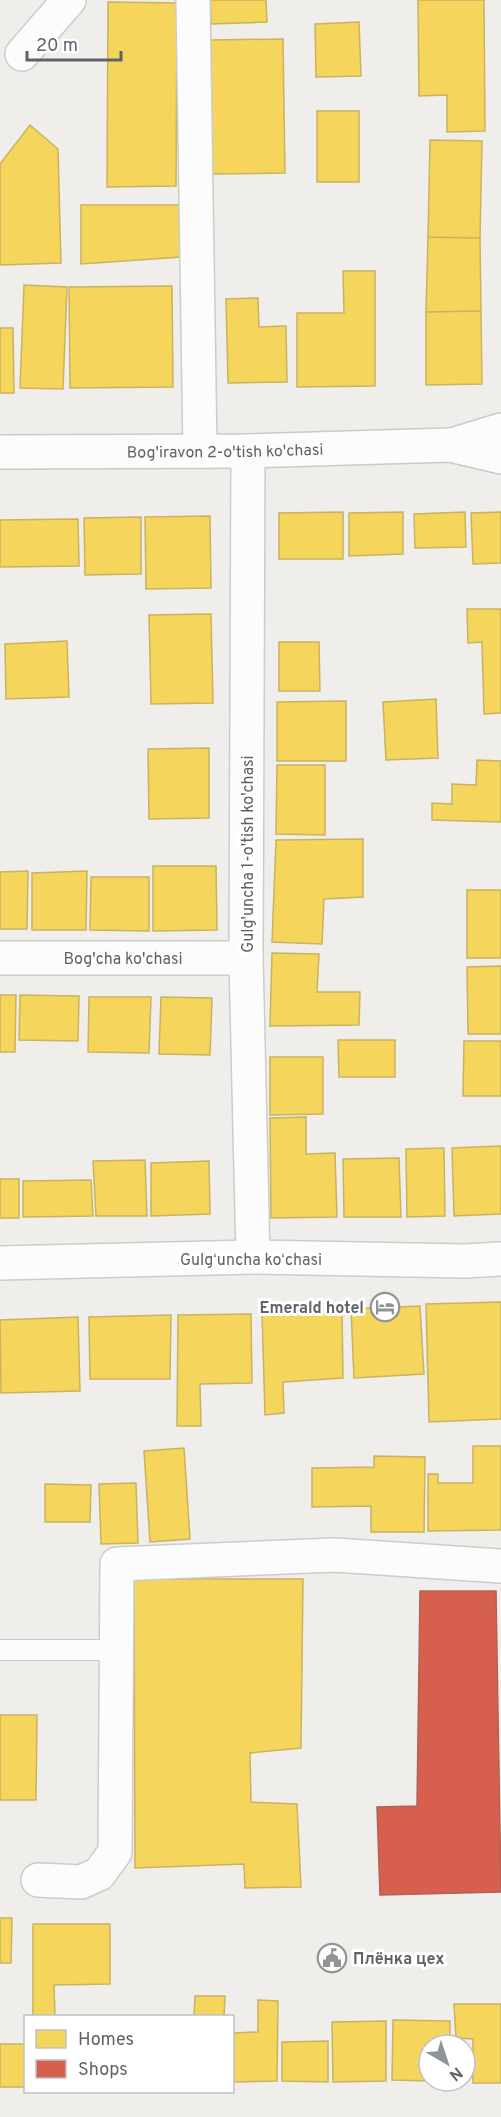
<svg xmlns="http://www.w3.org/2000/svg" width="501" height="2117" viewBox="0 0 501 2117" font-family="Overpass,sans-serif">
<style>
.homes{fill:#f6d55c;stroke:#c9b360;stroke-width:1.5}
.shops{fill:#d6604d;stroke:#b26155;stroke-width:1.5}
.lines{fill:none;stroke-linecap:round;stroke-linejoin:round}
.lane-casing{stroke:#cbcccc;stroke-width:22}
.street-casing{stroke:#cbcccc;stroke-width:36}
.secondary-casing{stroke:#cacacb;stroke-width:36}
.lane{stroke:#fdfcfc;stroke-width:20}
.street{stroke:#fdfcfc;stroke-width:33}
.secondary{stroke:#fdfcfc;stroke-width:33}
.labels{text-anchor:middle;stroke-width:6;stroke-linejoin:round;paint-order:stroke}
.street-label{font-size:16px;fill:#5f6368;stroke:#fff}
.poi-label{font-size:16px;font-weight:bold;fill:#5f6368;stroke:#fff;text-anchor:end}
</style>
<rect width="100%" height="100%" fill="#efeeea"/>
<path class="homes" d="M210 0H266L267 22 211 24Z
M418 0H484L485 131 447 132V95L419 96Z
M108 2 177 3 176 186 107 187Z
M359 22 361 76 316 77 315 24Z
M283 39 285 173 212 174 210 40Z
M317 111H359V182H317Z
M30 125 58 149 61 263 0 265V164Z
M430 140 482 141 480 238 428 237Z
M81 205H179L181 257 81 264Z
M428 237 480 238 481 311 426 312Z
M343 271H375V386L297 387V313H344Z
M24 285 67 287 63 389 20 388Z
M172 286 173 387 70 388 69 287Z
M258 298 259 327 286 326 287 382 228 383 226 299Z
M481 311 482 384 426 385V312Z
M0 328H13L14 393H0Z
M343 512V559H279V513Z
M403 512V554L349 556V513Z
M465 512 466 547 415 548 414 514Z
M501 512V563L473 564 471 513Z
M210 516 211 588 146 589 145 517Z
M141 517V574L85 575 84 518Z
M78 519 79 566 0 567V520Z
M467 609H501V713L484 714 482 642 468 643Z
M211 614 213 703 151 704 149 615Z
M67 641 69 697 6 699 5 644Z
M279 642H319L320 691H279Z
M436 699 438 758 386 760 383 702Z
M346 701V761H277V702Z
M209 748V818L149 819 148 749Z
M477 760 501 761V822L432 820V803L452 804V784L476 785Z
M277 765H325V835L276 834Z
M363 839V897L324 899 322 944 272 942 276 840Z
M153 866H216L217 930 153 931Z
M28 871 27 929H0V872Z
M87 871 86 930H32V873Z
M91 877H149V931L90 930Z
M467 890H501V958H467Z
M272 953 319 954 317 992H360L359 1025 270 1026Z
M501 966V1034H468L467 967Z
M0 995H16L15 1052H0Z
M20 995 79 996 78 1041 19 1040Z
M89 997H151L149 1053 88 1052Z
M161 997 212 998 210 1055 159 1054Z
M338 1040H395V1077H339Z
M464 1041H501V1096H463Z
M270 1057H323V1114L270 1115Z
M306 1117V1154L335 1153 337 1217 271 1218 270 1118Z
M501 1146V1214L454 1216 452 1148Z
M444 1148 445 1216 407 1217 406 1149Z
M399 1158 401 1217H344L343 1159Z
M145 1160 147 1216H96L93 1161Z
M209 1161 210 1214 151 1216V1163Z
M0 1179H19V1218H0Z
M91 1180 93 1216 23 1217V1181Z
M501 1302V1419L429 1422 426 1304Z
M420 1306 424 1374 354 1378 351 1309Z
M342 1310 343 1378 283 1382 284 1413 265 1415 262 1314Z
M251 1314 252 1383 200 1384 201 1426H177L178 1315Z
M171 1315 170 1379H90L89 1317Z
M78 1317 80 1391 1 1393 0 1320Z
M473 1446H501V1530L428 1531V1474H438V1483H473Z
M184 1448 190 1539 150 1542 144 1451Z
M374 1456 425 1457 424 1532H371V1506L312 1507V1468L374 1467Z
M136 1483 138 1543 101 1544 99 1484Z
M45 1484 91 1485 90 1522H45Z
M134 1579H303L301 1748 250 1753 251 1802 297 1804 301 1887 245 1888 244 1864 135 1868Z
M0 1715H37L36 1800H0Z
M0 1918H12L11 1963H0Z
M33 1924H110V1984L54 1985 55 2016H33Z
M195 1996H225L224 2016H194Z
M258 2000 278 2001 277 2081 232 2082V2033L258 2032Z
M454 2004H501V2083H473V2039L456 2038Z
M393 2020 450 2021V2045H429V2081L392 2080Z
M386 2021V2081L333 2082 332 2022Z
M328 2041V2082L282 2081V2042Z
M0 2044H26L25 2087H0Z"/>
<path class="shops" d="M420 1591H496L501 1892 380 1895 377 1807 417 1806Z"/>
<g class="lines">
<g class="lane-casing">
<path id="lane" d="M0 1650H116"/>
</g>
<g class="street-casing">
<g id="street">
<path d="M193 0 200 451"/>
<path d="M22 54 69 0"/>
<path d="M248 451 246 958 253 1257"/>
<path id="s1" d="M0 958H246"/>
<path d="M0 1263 253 1257 465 1261 501 1259"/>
<path d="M38 1880 81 1882 99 1874 115 1852 117 1564 335 1555 501 1566"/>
</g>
</g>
<g class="secondary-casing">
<g id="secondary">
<path d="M452 445 501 430"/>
<path id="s2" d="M0 452 248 451 450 445 501 457"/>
</g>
</g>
<use href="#lane" class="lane"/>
<use href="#street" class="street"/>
<use href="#secondary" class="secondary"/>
</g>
<defs>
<g id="hotel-ring" transform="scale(1.5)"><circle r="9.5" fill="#fff" stroke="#919496" stroke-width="1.5"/><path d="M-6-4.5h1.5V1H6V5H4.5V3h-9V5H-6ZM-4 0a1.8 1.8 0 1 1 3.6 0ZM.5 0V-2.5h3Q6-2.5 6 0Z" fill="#919496"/></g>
<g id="civic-ring" transform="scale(1.5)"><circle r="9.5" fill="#fff" stroke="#919496" stroke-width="1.5"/><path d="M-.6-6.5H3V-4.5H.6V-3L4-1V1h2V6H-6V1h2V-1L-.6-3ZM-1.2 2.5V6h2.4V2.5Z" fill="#919496"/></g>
</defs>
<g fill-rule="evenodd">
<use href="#hotel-ring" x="385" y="1307"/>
<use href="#civic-ring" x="332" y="1958"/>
</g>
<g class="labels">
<g class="street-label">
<text dy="6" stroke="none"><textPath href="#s2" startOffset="225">Bog'iravon 2-o'tish ko'chasi</textPath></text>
<text transform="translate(247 854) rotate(-90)" y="6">Gulg'uncha 1-o'tish ko'chasi</text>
<text dy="6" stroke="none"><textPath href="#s1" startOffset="123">Bog'cha ko'chasi</textPath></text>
<text x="251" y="1265">Gulgʻuncha koʻchasi</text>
</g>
<g class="poi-label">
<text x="364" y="1313">Emerald hotel</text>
<text x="353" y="1964" text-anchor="start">Плёнка цех</text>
</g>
</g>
<rect x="24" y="2015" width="210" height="78" fill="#ffffff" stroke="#bfc1c3" stroke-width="1.5"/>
<rect x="36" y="2030" width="30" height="18" fill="#f6d55c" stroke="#bfc1c3" stroke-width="1.5"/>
<text x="78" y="2045" font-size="18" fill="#5f6368">Homes</text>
<rect x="36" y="2060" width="30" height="18" fill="#d6604d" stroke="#bfc1c3" stroke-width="1.5"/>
<text x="78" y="2075" font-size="18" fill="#5f6368">Shops</text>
<g transform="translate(447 2063) rotate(141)"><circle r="28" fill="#ffffff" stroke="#bfc1c3" stroke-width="1.5"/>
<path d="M0-4.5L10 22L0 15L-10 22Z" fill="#919496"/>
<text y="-9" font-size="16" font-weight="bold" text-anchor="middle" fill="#5f6368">N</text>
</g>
<path d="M27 51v9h94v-9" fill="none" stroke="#5f6368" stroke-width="3"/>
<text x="36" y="51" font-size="18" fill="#5f6368" stroke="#ffffff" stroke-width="4.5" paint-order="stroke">20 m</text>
</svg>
